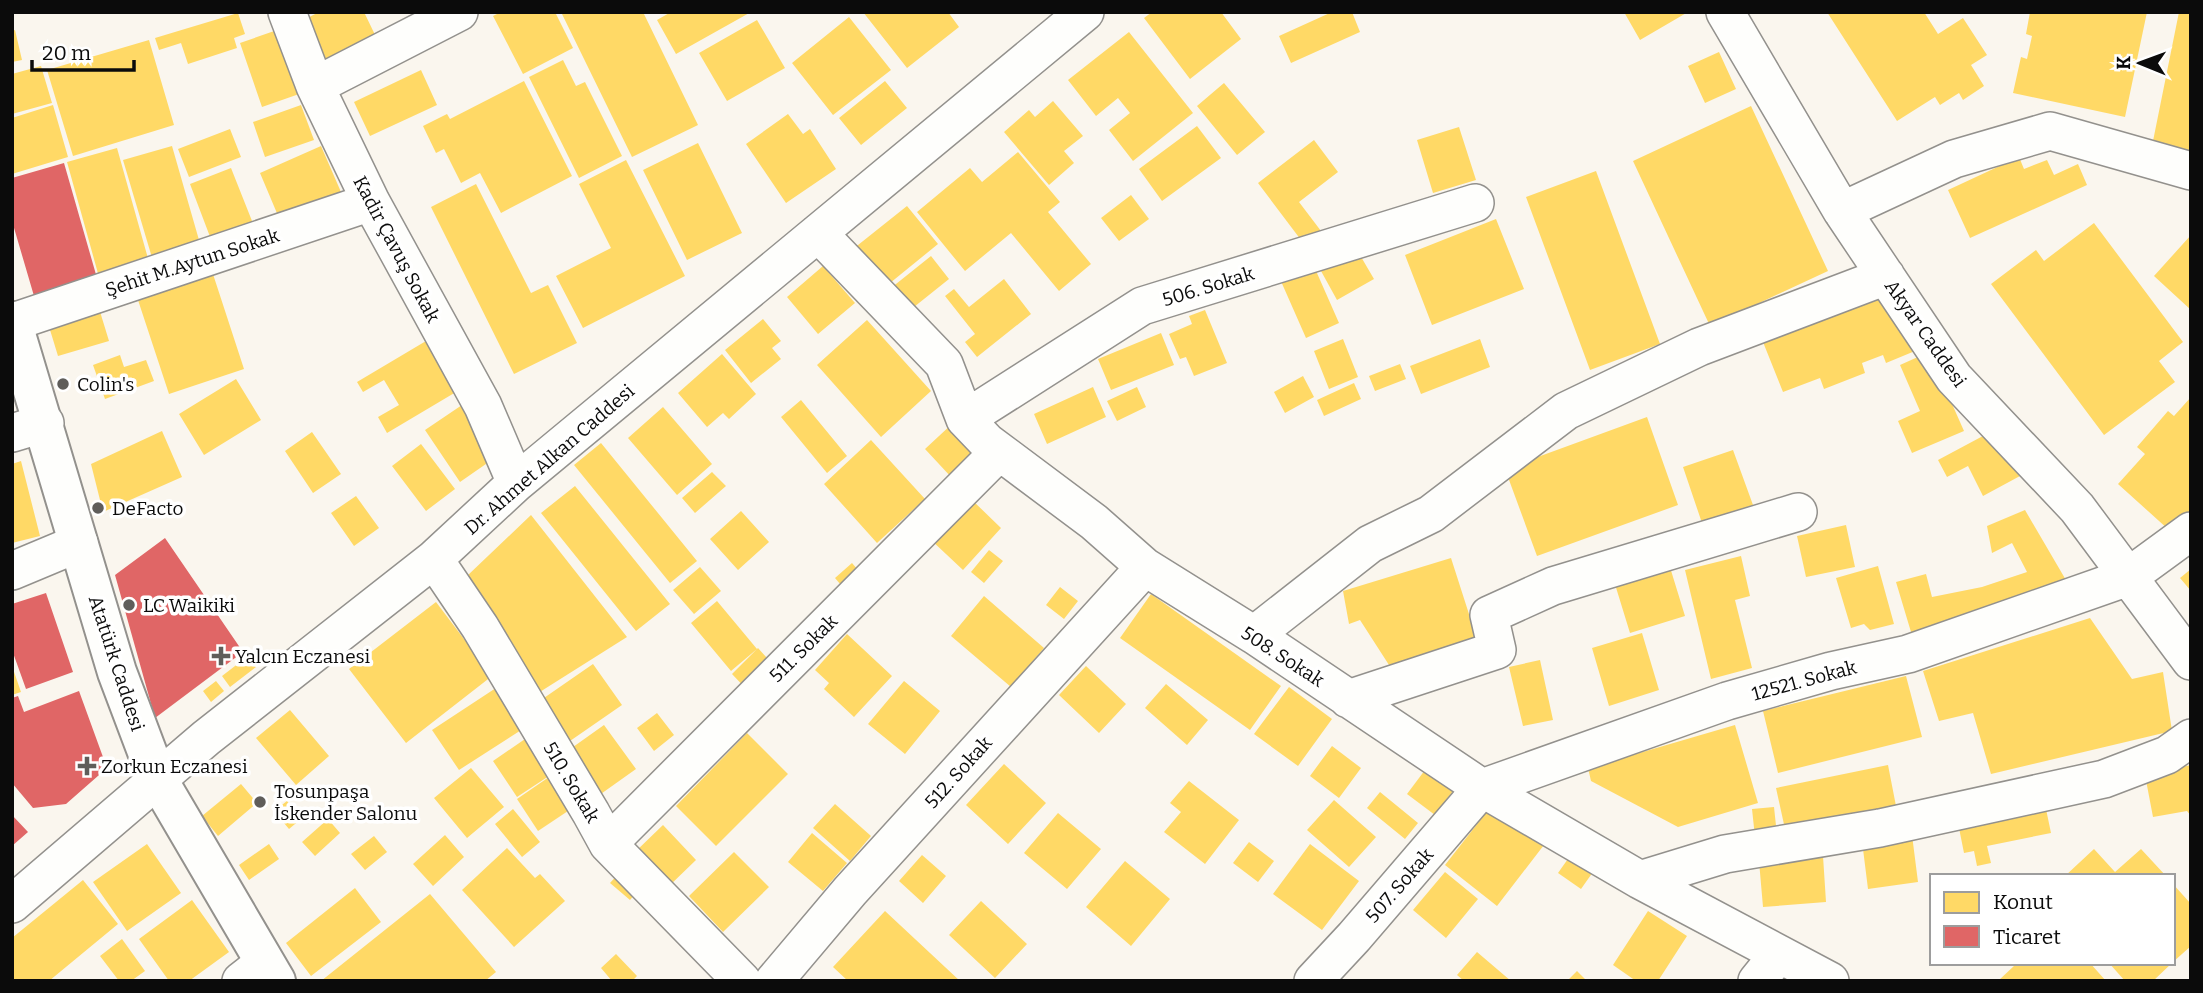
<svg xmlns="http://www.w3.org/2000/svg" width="2203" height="993" viewBox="0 0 2203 993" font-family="Bitter,serif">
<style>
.homes{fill:#ffd966}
.shops{fill:#e06666}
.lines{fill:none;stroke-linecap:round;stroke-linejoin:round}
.minor-casing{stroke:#93918d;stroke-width:40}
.tertiary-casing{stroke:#93918d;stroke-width:42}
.minor{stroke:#fefefc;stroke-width:37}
.tertiary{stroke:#fefefc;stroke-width:38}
.poi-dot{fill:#5f5d5a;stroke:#fff;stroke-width:2.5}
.labels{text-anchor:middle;stroke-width:7;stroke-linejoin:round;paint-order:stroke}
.street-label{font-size:19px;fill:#0b0b0b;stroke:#fff}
.poi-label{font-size:19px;fill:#0b0b0b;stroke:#fff;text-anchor:start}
</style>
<rect width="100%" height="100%" fill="#faf6ee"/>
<path class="homes" d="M319 12H364L377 39 318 69 296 24Z
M501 12H555L573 48 523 74 493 16Z
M561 12H643L698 125 632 157Z
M671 12H751L676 54 657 20Z
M863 12H948L959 27 907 68Z
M1152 12H1221L1241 39 1190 79 1144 18Z
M1332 12H1352L1360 32 1291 63 1279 36Z
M1624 12H1688L1640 40Z
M1827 12H1924L1938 34 1963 18 1987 55 1971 65 1984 86 1963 100 1959 93 1940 105 1935 97 1897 121Z
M2030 12H2147L2125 117 2013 93 2021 57 2027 59 2032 36 2026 34Z
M2179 12H2191V154L2152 146Z
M238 13 245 34 234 38 237 48 188 64 181 43 159 50 155 38Z
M849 17 891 70 833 115 792 63Z
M757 20 785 68 727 101 699 53Z
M280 29 302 93 262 107 240 43Z
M15 30 22 60 12 62V31Z
M1129 32 1193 113 1133 161 1109 130 1130 113 1118 98 1096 116 1068 80Z
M149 40 174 125 73 156 47 70Z
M1719 52 1736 89 1705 103 1688 66Z
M563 60 576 86 585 82 622 156 579 178 529 77Z
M41 66 52 103 12 114V74Z
M421 70 437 105 370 136 354 102Z
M524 81 572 176 501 213 480 173 461 183 444 149 436 153 423 126 447 114 450 119Z
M885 81 907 108 861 145 839 118Z
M1224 83 1265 132 1237 155 1197 106Z
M1053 101 1083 136 1064 151 1074 163 1049 185 1004 132 1029 110 1035 117Z
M53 105 68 157 12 174V118Z
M301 105 314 140 265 157 253 122Z
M1751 106 1828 271 1710 326 1633 161Z
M788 114 803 134 810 129 836 169 786 203 746 144Z
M1197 126 1221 158 1162 201 1139 169Z
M1459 127 1476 180 1433 193 1417 140Z
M230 129 241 157 189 177 178 149Z
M1314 140 1338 172 1299 202 1321 231 1304 244 1258 183Z
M698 143 742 233 687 260 643 170Z
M172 146 201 247 153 261 123 160Z
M321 146 341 192 279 218 260 173Z
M117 148 149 262 99 277 67 162Z
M1018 152 1060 202 1048 212 1091 264 1059 291 1011 233 965 271 917 212 970 168 982 182Z
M2019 157 2024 169 2047 160 2054 175 2078 164 2087 185 1970 238 1948 190Z
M626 160 685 276 583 328 556 276 611 248 579 184Z
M231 168 254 226 212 242 190 184Z
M1596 171 1660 344 1590 370 1526 197Z
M476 184 531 293 548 285 577 343 514 374 431 207Z
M1131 195 1149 219 1119 241 1101 218Z
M907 206 938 244 879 292 848 253Z
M1496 219 1524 289 1432 325 1405 255Z
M2094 223 2183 342 2159 361 2175 382 2104 435 1991 284 2036 250 2044 261Z
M2191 235V310L2154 276Z
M1357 250 1374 279 1337 300 1321 271Z
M931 256 949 279 909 311 891 288Z
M1313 264 1339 323 1306 338 1280 279Z
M823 266 855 303 818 334 787 297Z
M211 268 244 369 169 394 136 294Z
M1004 279 1031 314 977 357 965 342 975 334 945 296 954 289 969 307Z
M1890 286 1915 351 1886 363 1883 355 1862 363 1865 373 1824 389 1820 378 1783 392 1761 337Z
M98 305 109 341 58 356 47 320Z
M1205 310 1227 363 1194 376 1186 357 1180 359 1169 334 1192 324 1189 316Z
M763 319 781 341 772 348 781 359 751 383 725 350Z
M867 320 931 391 881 437 817 365Z
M1161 333 1174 365 1111 390 1098 359Z
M1343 339 1358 377 1329 389 1314 351Z
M1480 339 1490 367 1421 394 1410 366Z
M426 341 456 392 387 433 378 417 399 405 384 380 363 392 357 382Z
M1929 352 1964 431 1912 453 1898 421 1920 411 1900 365Z
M722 354 756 394 729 419 723 413 707 427 678 393Z
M120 355 124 367 146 360 154 381 105 399 93 365Z
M1400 364 1406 379 1375 391 1369 376Z
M1303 376 1314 397 1285 413 1274 392Z
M236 379 261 420 204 455 179 414Z
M1354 383 1361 399 1324 416 1317 400Z
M1093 387 1106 417 1047 444 1034 414Z
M1137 387 1146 407 1117 421 1107 401Z
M2191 397V525L2169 530 2118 484 2145 454 2137 447 2168 411 2174 416Z
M801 400 847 456 827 473 781 417Z
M462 405 496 457 460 482 425 430Z
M663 407 712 464 677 495 628 438Z
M1647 417 1678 505 1537 556 1505 469Z
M953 423 980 451 952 478 925 449Z
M1996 429 2020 476 1983 496 1968 466 1947 477 1938 460Z
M162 431 182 477 103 512 91 464Z
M312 432 341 474 313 493 285 451Z
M871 440 925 499 877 543 824 484Z
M601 443 697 561 670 583 574 465Z
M421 444 455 489 426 511 392 466Z
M1733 450 1753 505 1702 523 1683 467Z
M21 461 40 536 12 543V464Z
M712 472 726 486 695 513 682 498Z
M575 486 670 604 636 631 541 513Z
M356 496 379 528 354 546 331 513Z
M969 497 1001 528 963 570 930 539Z
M2025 510 2070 587 1914 642 1896 582 1926 574 1932 597 1982 587 2027 572 2012 543 1992 553 1987 526Z
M741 511 769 542 738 570 710 539Z
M531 515 627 637 535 695 467 576Z
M1846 525 1855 567 1806 577 1797 536Z
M989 550 1003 561 984 583 971 572Z
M1741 556 1750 596 1735 600 1752 668 1711 679 1685 570Z
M1451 558 1477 639 1389 665 1360 620 1349 624 1343 591Z
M852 563 863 576 846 591 835 578Z
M1669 564 1685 616 1630 633 1614 581Z
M1878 566 1894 624 1870 630 1864 624 1851 628 1836 578Z
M700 567 721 591 694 614 673 590Z
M2191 569V591L2180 578Z
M1060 587 1078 601 1064 619 1046 605Z
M1151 594 1281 686 1250 730 1120 638Z
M984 596 1044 648 1011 687 951 636Z
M717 601 757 649 731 671 691 623Z
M436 602 492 676 406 743 349 669Z
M2090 618 2132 679 2163 672 2172 731 1991 774 1973 713 1939 721 1923 671Z
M1642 633 1659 690 1609 706 1592 648Z
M847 634 892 676 854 717 824 689 829 683 815 670Z
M758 648 776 668 750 693 732 674Z
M248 656 256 667 230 687 222 676Z
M1540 660 1553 720 1523 726 1509 667Z
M593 664 622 705 570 741 541 700Z
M12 666 21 692 12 695Z
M1086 666 1126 704 1099 733 1059 695Z
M1906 676 1922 737 1778 773 1763 711Z
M216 681 224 691 211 702 203 691Z
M904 681 940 711 905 754 868 724Z
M502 684 529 725 459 770 432 730Z
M1166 684 1208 720 1187 745 1145 708Z
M1289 687 1332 719 1298 766 1254 734Z
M290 710 329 756 296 785 256 738Z
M657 713 674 735 654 751 637 728Z
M604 725 636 769 598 796 566 752Z
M1735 725 1758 803 1678 827 1591 781 1588 768Z
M747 733 788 774 716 846 676 806Z
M525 739 549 776 517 797 493 761Z
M1332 746 1361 768 1339 798 1310 776Z
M1004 764 1046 803 1008 844 966 805Z
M1888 765 1896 806 1785 829 1776 788Z
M2191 765V816L2187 811 2153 817 2145 775Z
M471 768 504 807 467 838 434 798Z
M1425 770 1453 791 1435 815 1407 794Z
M549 777 571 809 538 831 517 799Z
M1189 781 1239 820 1205 864 1164 832 1181 812 1170 803Z
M241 784 257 803 218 836 202 816Z
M1380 792 1418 823 1405 839 1367 808Z
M1334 800 1376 837 1349 867 1307 830Z
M1496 800 1547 841 1497 906 1445 865Z
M287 801 301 819 289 829 274 811Z
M835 804 871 836 850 861 813 828Z
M1774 807 1777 835 1755 837 1752 809Z
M513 809 540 842 522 857 495 824Z
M2046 809 2051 833 1987 846 1991 863 1977 866 1974 851 1964 853 1959 828Z
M1058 813 1101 849 1067 889 1024 853Z
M328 819 340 833 315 856 302 842Z
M663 825 696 860 667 888 634 853Z
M812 833 847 863 823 891 788 862Z
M445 835 464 857 433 886 413 864Z
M1912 835 1918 882 1868 889 1862 841Z
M374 836 387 852 365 870 351 854Z
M1249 842 1274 861 1258 882 1233 863Z
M147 844 181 893 127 931 93 882Z
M269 844 279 859 249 880 239 865Z
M1310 844 1359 881 1322 930 1273 894Z
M507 848 535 878 540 874 565 901 514 947 462 890Z
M2094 849 2115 872 2141 849 2166 876H2065Z
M734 852 769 887 723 932 689 896Z
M922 855 946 876 923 903 899 881Z
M1570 856 1593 872 1581 889 1558 873Z
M1823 856 1826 902 1763 907 1759 861Z
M1125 861 1170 899 1131 946 1086 907Z
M621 871 640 888 630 900 610 883Z
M1445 872 1478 899 1446 938 1413 910Z
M83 880 118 924 49 981H12V938Z
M2173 884 2191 904V946L2173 962Z
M355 888 381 922 311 976 286 943Z
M430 894 496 972 485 981H321Z
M192 900 229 952 189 981H169L139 939Z
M981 901 1027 944 995 978 949 935Z
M885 911 960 981H848L833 967Z
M1648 911 1687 936 1658 981H1636L1613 965Z
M122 939 145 971 131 981H119L100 956Z
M1477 952 1511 981H1464L1457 975Z
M616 954 637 976 632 981H612L601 968Z
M2013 963H2090L2106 981H1998L2015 965Z
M2109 963H2172L2153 981H2125Z
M1577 971 1587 981H1567Z"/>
<path class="shops" d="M64 163 97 278 34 296 12 221V178Z
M165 538 243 652 155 718 115 575Z
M46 593 73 672 26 689 12 650V604Z
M79 691 107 768 66 804 33 808 12 783V698L18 696 24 712Z
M12 815 28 832 12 846Z"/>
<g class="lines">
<g class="minor-casing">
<path id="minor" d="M287 12 315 86 371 202 483 406 516 483
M1725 12 1842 211 1954 378 2077 508 2191 661
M315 86 459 12
M1842 211 1954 159 2050 131 2191 171
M818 233 944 364 965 419 987 442 1094 522 1145 567 1254 635 1482 788 1640 880 1830 981
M13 322 371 202
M965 419 1142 306 1475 203
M12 433 45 423
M434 559 480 627 591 813 608 844 742 981
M12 571 79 543
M1254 635 1370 544 1431 514 1566 411 1699 347 1886 276
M1348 699 1497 650 1489 615 1553 586 1798 512
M608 844 999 452
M1640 880 1725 854 1880 828 2104 779 2167 755 2191 738
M12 904 206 738 434 559 516 483 1085 12
M241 981 264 963
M774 981 850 891 1145 567
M1313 981 1354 937 1482 788 1727 701 1831 671 1908 654 2128 577 2191 531
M1757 981 1778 955"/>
</g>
<g class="tertiary-casing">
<path id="tertiary" d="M12 321 117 672 157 778 276 981"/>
</g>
<use href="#minor" class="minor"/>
<use href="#tertiary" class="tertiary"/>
</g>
<g class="poi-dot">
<circle cx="63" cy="384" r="7"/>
<circle cx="98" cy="508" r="7"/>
<circle cx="129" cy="605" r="7"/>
<path d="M217.5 645.5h7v7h7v7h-7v7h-7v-7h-7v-7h7z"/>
<path d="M83.5 755.5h7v7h7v7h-7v7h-7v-7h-7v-7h7z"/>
<circle cx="260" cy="802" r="7"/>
</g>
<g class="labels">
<g class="street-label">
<text transform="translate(397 249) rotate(62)" y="7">Kadir Çavuş Sokak</text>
<text transform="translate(192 262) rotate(-18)" y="7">Şehit M.Aytun Sokak</text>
<text transform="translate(1208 286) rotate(-17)" y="7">506. Sokak</text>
<text transform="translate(1926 333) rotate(55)" y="7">Akyar Caddesi</text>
<text transform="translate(549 459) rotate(-41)" y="7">Dr. Ahmet Alkan Caddesi</text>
<text transform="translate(803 648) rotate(-45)" y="7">511. Sokak</text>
<text transform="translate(1283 656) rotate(33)" y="7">508. Sokak</text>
<text transform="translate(117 663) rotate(72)" y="7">Atatürk Caddesi</text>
<text transform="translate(1804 680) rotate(-15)" y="7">12521. Sokak</text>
<text transform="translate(958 772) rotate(-48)" y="7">512. Sokak</text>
<text transform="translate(572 782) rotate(59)" y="7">510. Sokak</text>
<text transform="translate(1399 885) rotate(-49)" y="7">507. Sokak</text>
</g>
<g class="poi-label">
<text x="77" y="391">Colin's</text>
<text x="112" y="515">DeFacto</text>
<text x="143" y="612">LC Waikiki</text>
<text x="235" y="663">Yalcın Eczanesi</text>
<text x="101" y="773">Zorkun Eczanesi</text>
<text x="274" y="798">Tosunpaşa<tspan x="274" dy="22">İskender Salonu</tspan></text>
</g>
</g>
<rect width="2203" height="993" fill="none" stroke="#0b0b0b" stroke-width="28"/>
<rect x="1930" y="874" width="245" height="91" fill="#ffffff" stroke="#9d9d9d" stroke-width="2"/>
<rect x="1944" y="892" width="35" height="21" fill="#ffd966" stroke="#9d9d9d" stroke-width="2"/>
<text x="1993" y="909" font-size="21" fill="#0b0b0b">Konut</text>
<rect x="1944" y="926" width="35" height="21" fill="#e06666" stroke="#9d9d9d" stroke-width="2"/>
<text x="1993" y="944" font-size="21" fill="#0b0b0b">Ticaret</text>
<g transform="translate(2140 63) rotate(271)" stroke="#ffffff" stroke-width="5" paint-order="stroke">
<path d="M0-5L12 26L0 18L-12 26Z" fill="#0b0b0b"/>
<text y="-10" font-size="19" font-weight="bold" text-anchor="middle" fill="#0b0b0b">K</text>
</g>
<path d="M32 60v10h102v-10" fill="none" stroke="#0b0b0b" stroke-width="3.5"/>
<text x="42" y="60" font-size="21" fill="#0b0b0b" stroke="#ffffff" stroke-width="5" paint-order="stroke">20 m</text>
</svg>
